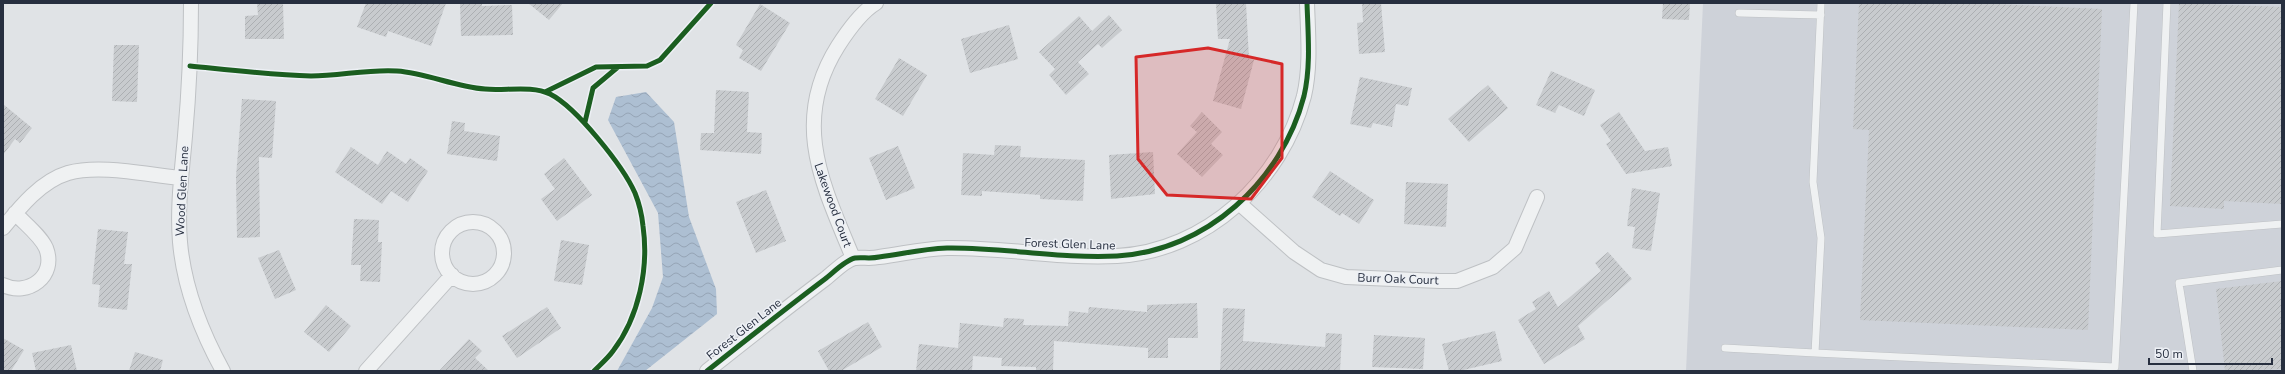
<svg xmlns="http://www.w3.org/2000/svg" width="2285" height="374" viewBox="0 0 2285 374" font-family="'Nunito Sans',sans-serif">
<style>
.built{fill:#ced2d9}
.water{fill:url(#water-waves)}
.building{fill:url(#building-hatch)}
.lines{fill:none;stroke-linecap:round;stroke-linejoin:round}
.service-casing{stroke:#bec1c4;stroke-width:8}
.minor-casing{stroke:#bec1c4;stroke-width:16}
.service{stroke:#eff1f2;stroke-width:7}
.minor{stroke:#eff1f2;stroke-width:14}
.cycleway-casing{stroke:#edf0f5;stroke-width:8}
.cycleway{stroke:#1b5e20;stroke-width:5}
.marked{fill:#d62828;fill-opacity:0.2;stroke:#d62828;stroke-width:3;stroke-linejoin:round}
.labels{text-anchor:middle;stroke-width:3;stroke-linejoin:round;paint-order:stroke}
.street-label{font-size:12px;fill:#272f3f;stroke:#edf0f5}
</style>
<defs>
<pattern id="water-waves" width="16" height="10" patternUnits="userSpaceOnUse"><rect width="16" height="10" fill="#adbfd2"/><path d="M0 5q4-4 8 0t8 0" fill="none" stroke="#95a4b5"/></pattern>
<pattern id="building-hatch" width="6" height="6" patternUnits="userSpaceOnUse"><rect width="6" height="6" fill="#c8cbce"/><path d="M-1 1l2-2M0 6l6-6M5 7l2-2" fill="none" stroke="#acafb2"/></pattern>
</defs>
<rect width="100%" height="100%" fill="#e0e3e6"/>
<path class="built" d="M1703 3H2282V371H1686Z"/>
<path class="water" d="M646 92 674 122 689 217 716 289 717 314 645 371H617L652 308 663 277 658 213 608 120 616 97Z"/>
<path class="building" d="M257 3H283L284 39H245V16L258 15Z
M366 3H446L431 46 388 31 386 37 357 27Z
M460 3H482V6L512 5 513 35 461 36Z
M528 3H563L549 20Z
M1216 3H1246L1249 59 1254 60 1241 109 1213 101 1230 39H1218Z
M1362 3H1381L1385 52 1359 54 1357 23 1363 22Z
M1663 3H1690L1689 20 1662 19Z
M1859 3H1977L2102 9 2088 330 1860 320 1869 130 1853 129Z
M2179 3 2282 7V204L2224 201V209L2170 206Z
M760 4 790 23 761 71 739 58 743 50 736 45Z
M1109 15 1122 30 1102 48 1098 44 1078 62 1089 74 1066 95 1049 75 1055 69 1039 52 1079 16 1092 31Z
M1009 25 1018 59 970 73 961 39Z
M114 45H139L137 102 112 101Z
M899 58 927 75 903 116 875 99Z
M1551 71 1595 90 1584 116 1559 105 1555 113 1536 105Z
M1360 77 1412 88 1408 106 1396 104 1392 127 1373 123 1371 128 1350 124Z
M1488 85 1508 108 1469 142 1448 119Z
M716 90 749 92 747 132 762 133 761 154 700 150 701 133H714Z
M242 99 276 101 272 158 259 157 260 237 237 238 236 177Z
M3 104 32 128 20 143 15 139 3 155Z
M1202 112 1222 132 1211 144 1223 155 1202 177 1177 154 1197 132 1190 126Z
M1619 112 1645 151 1668 147 1672 166 1626 174 1606 144 1611 141 1600 125Z
M452 121 465 123 464 131 500 136 497 161 447 154Z
M995 145 1021 146 1020 157 1085 160 1083 201 1040 199V195L982 191V196L961 195 963 153 994 155Z
M898 146 915 188 886 200 869 158Z
M351 147 378 165 387 151 406 164 410 158 428 171 408 202 391 191 382 204 335 172Z
M1153 152 1155 194 1111 199 1109 155Z
M564 158 592 195 557 221 541 199 555 189 544 174Z
M1330 171 1374 200 1359 224 1342 213 1340 216 1312 197Z
M1406 182 1448 184 1446 227 1404 224Z
M1632 188 1660 193 1651 251 1632 248 1635 227 1627 226Z
M766 190 786 241 756 253 736 202Z
M354 219 379 220 378 242H382L380 282 360 281 361 265H351Z
M98 229 128 232 124 264H132L127 310 98 307 100 285 92 284Z
M561 240 589 245 582 285 554 281Z
M279 250 296 290 275 299 258 258Z
M1608 252 1632 279 1578 326 1585 339 1544 364 1518 320 1536 309 1532 302 1549 291 1558 307 1601 271 1595 263Z
M2282 281V369L2225 371 2216 289Z
M1197 303 1198 338H1168V358H1148V348L1054 341 1053 371H1036V367L1001 366 1002 358 973 356 972 371H916L919 344 958 348 960 323 1003 327 1004 318 1024 319 1023 325 1068 326 1069 311 1088 313 1089 307 1147 312V305Z
M326 305 351 326 329 352 304 332Z
M547 307 561 328 517 358 502 336Z
M1223 308 1245 309 1243 341 1325 347 1326 333 1342 334 1340 371H1220Z
M868 322 882 347 841 371H829L818 351Z
M1495 331 1502 361 1459 371H1449L1442 344Z
M1374 335 1425 338 1423 369 1372 367Z
M3 338 24 350 11 371H3Z
M469 339 482 351 475 358 489 371H439Z
M71 345 77 371H36L32 353Z
M135 352 163 360 160 371H129Z"/>
<g class="lines">
<g class="service-casing">
<path id="service" d="M1821 3 1813 182 1821 238 1815 353 2115 367 2134 3
M2167 3 2157 234 2282 224
M1739 13 1821 15
M1725 348 1815 353
M2193 371 2179 283 2282 270"/>
</g>
<g class="minor-casing">
<path id="minor" d="M191 3C191 48 189 92 185 136 182 171 177 207 180 242 184 288 201 331 223 371
M1240 204 1294 252 1321 270 1346 277 1440 281H1457L1493 267 1515 248 1537 197
M442 253a31 31 0 1 1 62 0a31 31 0 1 1-62 0Z
M3 228C20 207 41 181 68 173 101 164 147 175 181 178
M853 258C823 185 790 122 838 46 847 32 861 12 876 3
M3 285C28 297 57 276 46 248 40 235 25 224 15 213
M366 371 452 275
M707 371C746 340 785 309 825 279 833 273 845 260 855 258 862 257 871 259 879 257 903 254 921 249 947 248 1003 247 1060 259 1117 256 1206 251 1282 181 1304 96 1311 66 1308 34 1307 3"/>
</g>
<use href="#service" class="service"/>
<use href="#minor" class="minor"/>
<g class="cycleway-casing">
<path id="cycleway" d="M190 66C230 70 271 75 311 76 340 76 368 69 397 71 427 73 455 87 485 89 505 91 532 85 550 94 576 107 623 166 635 193 639 203 642 216 643 226 649 268 639 317 613 351 608 358 600 365 594 371
M545 92 596 67 647 66 660 60 711 3
M585 122 593 88 618 67
M707 371C746 340 785 309 825 279 833 273 845 260 855 258 862 257 871 259 879 257 903 254 921 249 947 248 1003 247 1060 259 1117 256 1206 251 1282 181 1304 96 1311 66 1308 34 1307 3"/>
</g>
<use href="#cycleway" class="cycleway"/>
</g>
<path class="marked" d="M1208 48 1282 64V158L1251 199 1167 195 1138 159 1136 57Z"/>
<g class="labels">
<g class="street-label">
<text transform="translate(182 191) rotate(-87)" y="4">Wood Glen Lane</text>
<text transform="translate(833 205) rotate(70)" y="4">Lakewood Court</text>
<text transform="translate(1070 244) rotate(2)" y="4">Forest Glen Lane</text>
<text transform="translate(1398 279) rotate(2)" y="4">Burr Oak Court</text>
<text transform="translate(744 329) rotate(-38)" y="4">Forest Glen Lane</text>
</g>
</g>
<rect width="2285" height="374" fill="none" stroke="#272f3f" stroke-width="8"/>
<path d="M2149 358v6h123v-6" fill="none" stroke="#272f3f" stroke-width="2"/>
<text x="2155" y="358" font-size="12" fill="#272f3f" stroke="#edf0f5" stroke-width="3" paint-order="stroke">50 m</text>
</svg>
